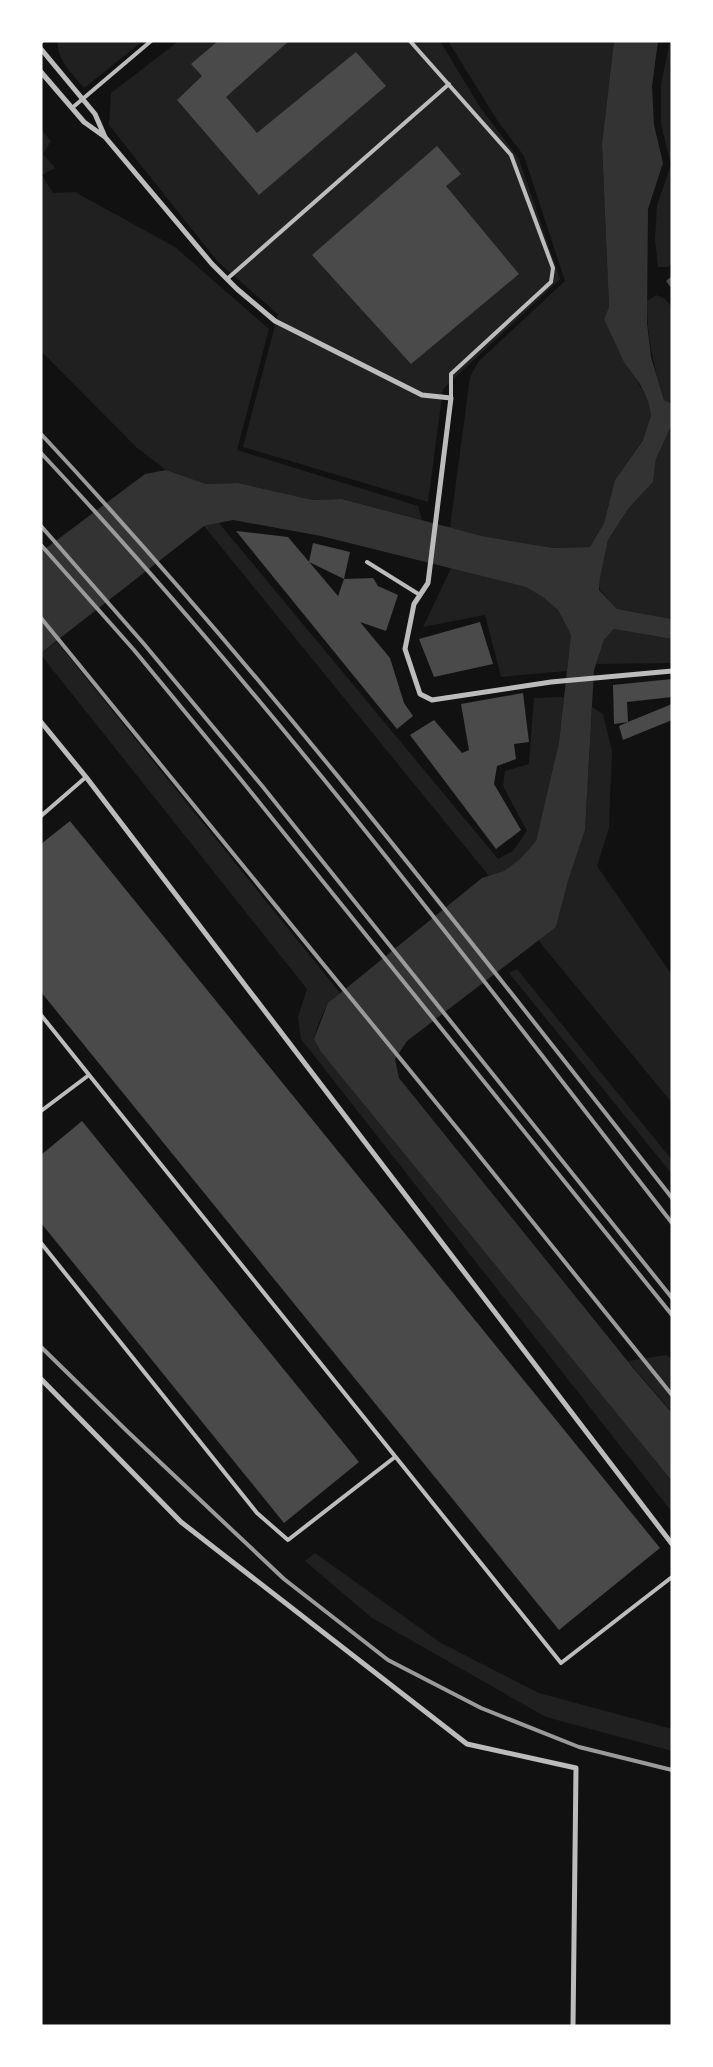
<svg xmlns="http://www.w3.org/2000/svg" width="713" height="2067" viewBox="0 0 713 2067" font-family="Inter,sans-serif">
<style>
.green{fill:#202020}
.water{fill:#333}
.building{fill:#4a4a4a}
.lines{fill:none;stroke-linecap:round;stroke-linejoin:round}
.service{stroke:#bcbcbc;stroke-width:4}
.minor{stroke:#bcbcbc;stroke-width:5}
.rail{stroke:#9a9a9a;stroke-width:4}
</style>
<rect width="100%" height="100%" fill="#111"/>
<path class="green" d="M58 41H143L84 88C73 74 56 60 58 41Z
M179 41H440L480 107 519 159 560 279 443 389 428 502 243 447 278 314 218 262 109 125 111 93Z
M448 41H614L602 144 609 307 604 319 648 401 651 415 643 439 615 480 604 523 590 547 553 548 482 536 450 528 470 377 479 361 565 281 524 156 497 120Z
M670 41H672V263L668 267H658L655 240 657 205 671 165 661 124V84Z
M41 129 51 141 43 154 55 168 42 175 53 193 75 192 175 247 269 329 237 450 418 506 422 520 343 499 313 500 238 483 206 484 166 470 136 447 41 351Z
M656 295 665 299 672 307V404L664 400C653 364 647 338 647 301Z
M672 424V619L617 609 600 590 599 577 608 540 628 509 653 482 656 459Z
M219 523 498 859 513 851 527 831 503 786 505 771 529 764 534 698 564 697 559 742 536 841 520 859 504 871 489 876 204 526Z
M451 568 526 587 544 598 558 610 571 635 567 671 501 677 485 615 423 627Z
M614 629 672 639V663L596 664 604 640Z
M57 642 340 993C323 1007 320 1018 314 1039L321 1052 672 1481V1512L301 1039 298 1017 307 989 41 655V653Z
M592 707 603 714 612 751 609 828 597 866 672 975V1103L538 940 556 927 568 881 585 830Z
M517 969 672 1160V1174L509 973Z
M666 1355 672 1359V1412L628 1361Z
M315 1553 441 1643 539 1693 672 1729V1751L546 1717 372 1618 305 1561Z"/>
<path class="water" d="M614 41H658L652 86 654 125 663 163 648 209 647 323 651 357 664 400 672 404V424L656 459 653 482 628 509 608 540 600 577 599 590 617 609 672 619V639L614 629 604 640 594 670 585 830 568 881 556 927 407 1041 395 1059 399 1078 634 1369 672 1413V1481L321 1052 314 1039 328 1003 482 878 504 871 520 859 536 841 559 742 571 635 558 610 544 598 526 587 321 536 233 520 204 526 41 653V552L145 474 166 470 206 484 238 483 313 500 342 499 482 536 553 548 590 547 604 523 615 480 643 440 651 415 648 401 640 384 624 362 604 319 609 307 602 144Z"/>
<path class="building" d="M218 41H289L226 97 257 133 356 52 386 86 259 195 177 100 202 76 191 64Z
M437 146 461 174 446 186 519 274 411 364 312 255Z
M672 276V289L666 281Z
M236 531 288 537 338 596 344 579 373 578 378 586 398 595 386 631 360 622 390 658 404 703 413 716 397 729Z
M313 543 350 552 344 579 309 562Z
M480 622 493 664 434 677 419 639Z
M672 679V697L627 702 628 722 672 704V720L623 740 619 726 628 722 614 724 613 685Z
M523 693 529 742 514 744 516 759 497 766 494 784 521 830 496 849 410 735 434 720 462 753 469 750 461 704Z
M70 821 660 1548 559 1630 41 992V844Z
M82 1121 359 1462 284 1523 41 1223V1155Z"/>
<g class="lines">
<path class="service" d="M410 41 511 155 553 268 551 282 451 374V398
M41 42 42 41
M72 108 151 41
M227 279 449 84
M367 562 420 595
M41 816 86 777
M41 1015 561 1663 672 1577
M41 1111 89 1075
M41 1243 257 1513 288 1540 395 1457"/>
<path class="minor" d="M41 49 95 114 105 137
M41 72 84 122 105 137 212 264 237 289 275 321 422 395 451 398 428 583 414 604 405 649 420 694 432 700 551 682 672 671
M41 722 86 777 672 1544
M41 1379 181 1522 467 1744 576 1768 573 2026"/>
<path class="rail" d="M41 434C266 675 468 938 672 1198
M41 453C268 695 468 961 672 1223
M41 526 144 644 263 787 672 1298
M41 545 134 650 242 781 672 1315
M41 618 465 1138 672 1395
M41 1347 128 1432 284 1579 388 1660 481 1708 579 1747 672 1770"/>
</g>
<rect width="713" height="2067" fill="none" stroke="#ffffff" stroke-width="85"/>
</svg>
